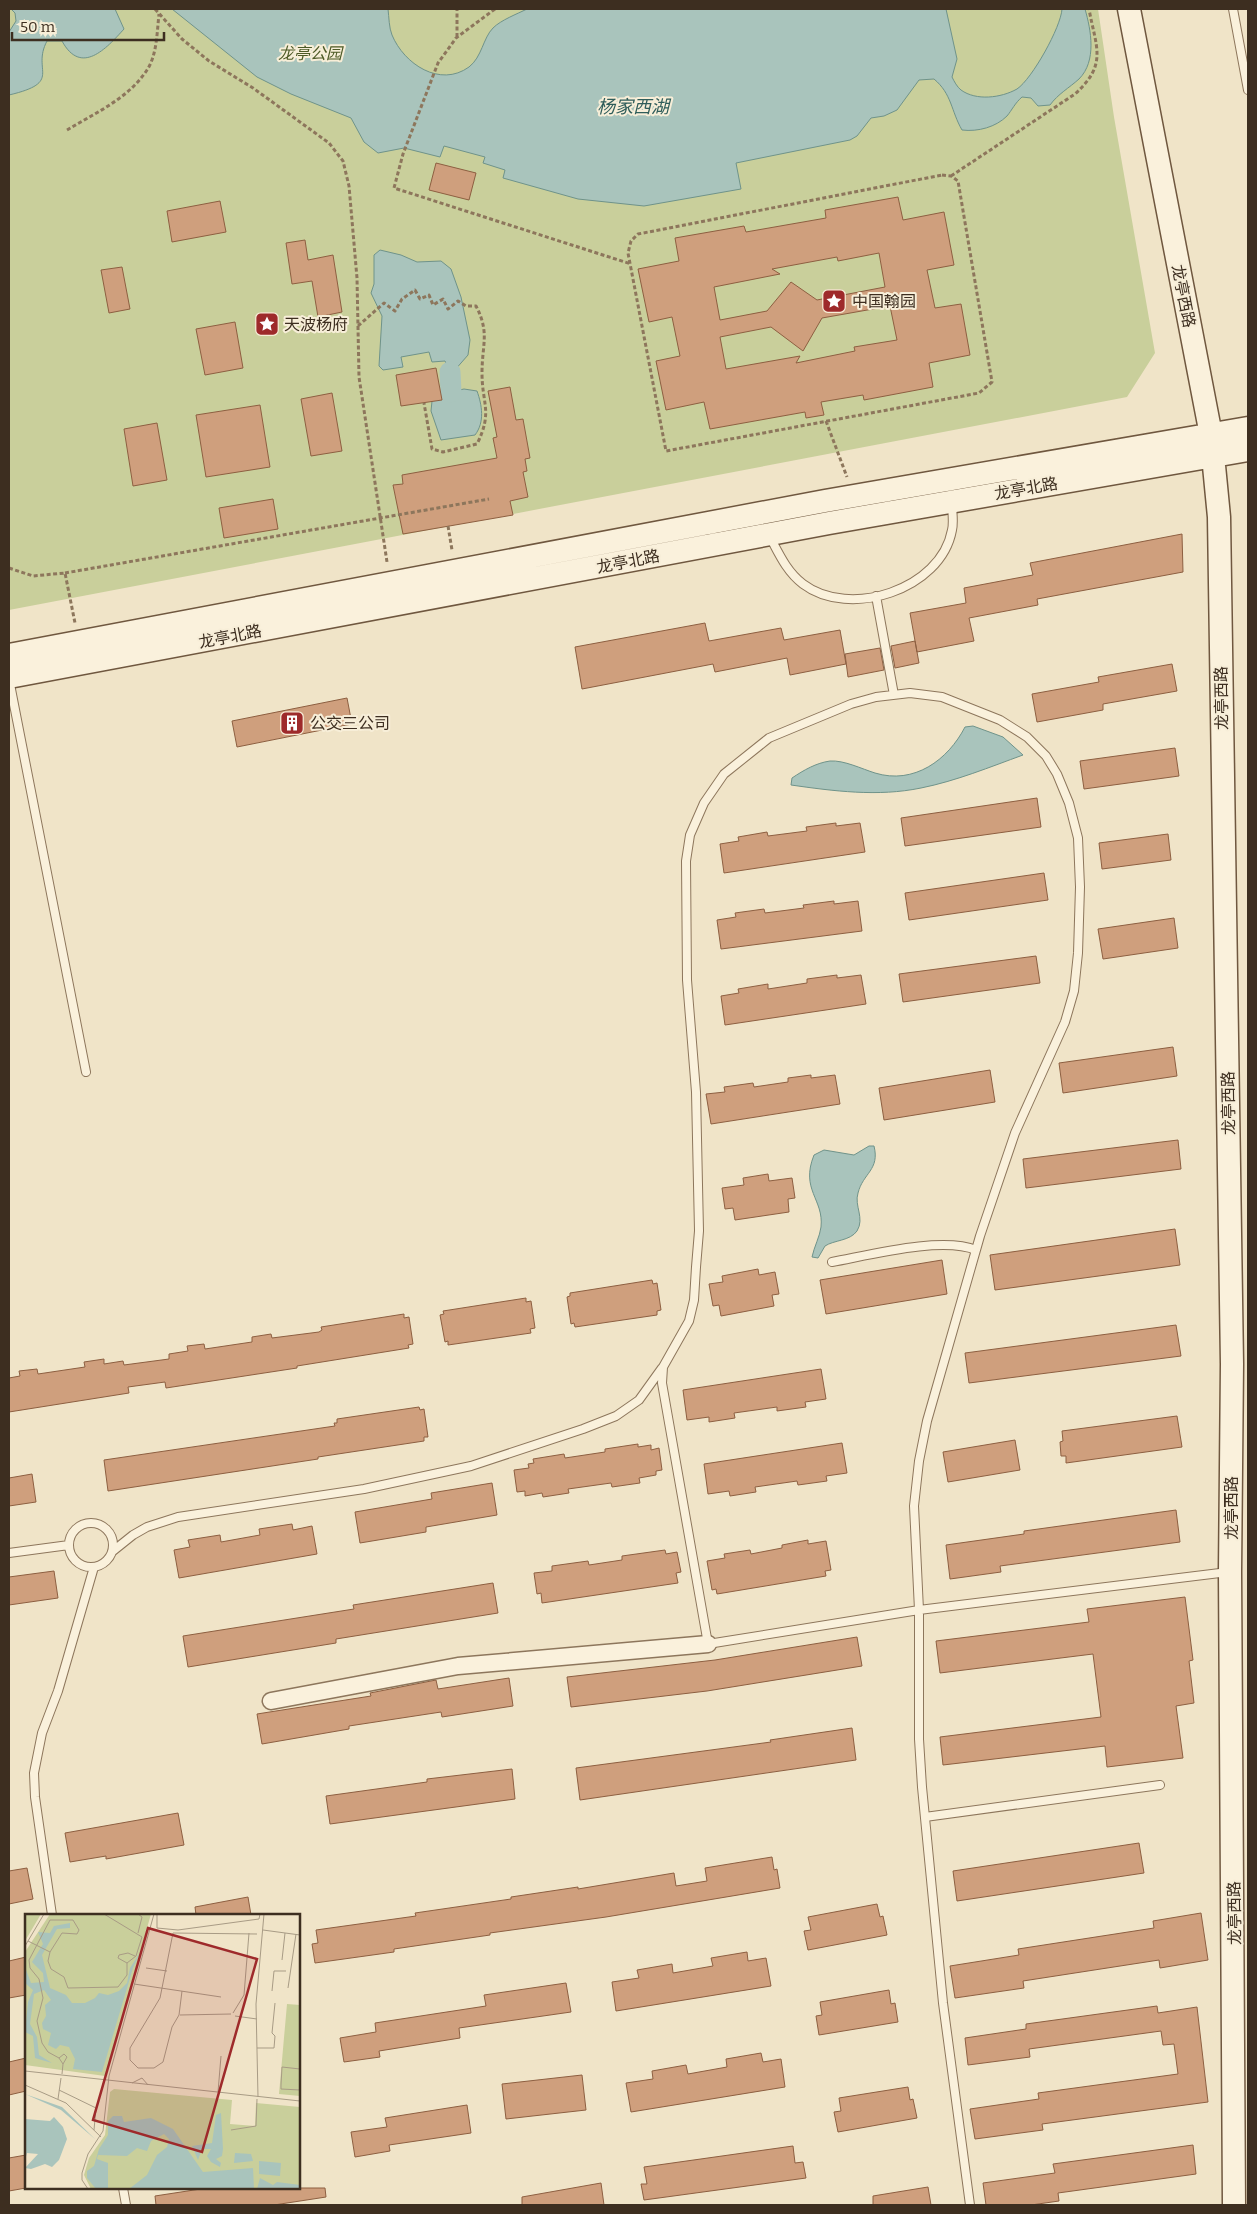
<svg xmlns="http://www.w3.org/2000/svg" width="1257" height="2214" viewBox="0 0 1257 2214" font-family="Bitter,'Noto Sans SC',serif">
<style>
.green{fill:#c9cf9b}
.water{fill:#a9c4bc;stroke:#6f938a}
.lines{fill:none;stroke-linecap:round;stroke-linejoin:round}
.canal{stroke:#a9c4bc;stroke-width:21}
.building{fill:#cf9f7d;stroke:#8d5f41;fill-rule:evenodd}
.lane-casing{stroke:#8d765c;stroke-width:10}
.street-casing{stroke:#8d765c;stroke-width:19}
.secondary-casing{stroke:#6f573f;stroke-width:25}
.path{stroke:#8d765c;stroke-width:3;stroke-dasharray:4 2.5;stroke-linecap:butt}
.lane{stroke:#faf1dc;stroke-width:8}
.street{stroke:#faf1dc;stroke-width:16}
.secondary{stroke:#faf1dc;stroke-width:22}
.labels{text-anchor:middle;stroke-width:4;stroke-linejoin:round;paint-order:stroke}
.park-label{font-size:16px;font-style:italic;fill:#4d5a26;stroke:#f7eed8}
.street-label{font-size:16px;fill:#3d2e20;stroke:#f7eed8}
.poi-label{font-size:16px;fill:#3d2e20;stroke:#f7eed8;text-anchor:start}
.water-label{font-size:18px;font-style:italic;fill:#2f5d5a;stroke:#f7eed8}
.inset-road{fill:none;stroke:#a89b85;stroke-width:1}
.view{fill:#9e2a2b;fill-opacity:0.15;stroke:#9e2a2b;stroke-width:2.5}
.inset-edge{fill:none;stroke:#3d2e20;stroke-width:2.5}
</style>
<rect width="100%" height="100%" fill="#f0e4c8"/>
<path class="green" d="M9 9H1098L1114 117 1155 353 1127 397 9 610Z"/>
<path class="water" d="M11 9H115L124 29C106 49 81 76 62 41H47C31 71 64 82 9 95V32L16 21 15 13Z
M172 9H388C389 17 389 28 392 35 404 64 440 88 469 67 482 57 483 38 493 28 501 20 517 14 527 9H946L957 59 952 77C954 81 957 87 961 90 976 101 1001 98 1017 89 1032 79 1061 27 1062 9H1085C1091 30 1097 61 1079 79 1069 88 1058 94 1050 105L1038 106 1031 98 1022 97C1015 103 1012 110 1007 116 996 127 978 132 962 130 951 111 952 94 934 79L919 80 897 110 884 116 871 118 857 136 850 140 736 163 741 189 644 206 578 199 503 178 505 170 483 163 485 157 444 146 440 157 404 148 378 153 364 142 351 118 291 94 257 77Z
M380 250 401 255 417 262 441 261 451 269 461 297 470 340 468 355 454 371 450 372 445 361 432 362 429 352 401 357 403 367 383 370 379 366 382 316 371 293 374 284V255Z
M464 389 477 391C482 405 485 422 475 435L441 440 431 411 432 401 441 394Z
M973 726 1003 737 1023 755C990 767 956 781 921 788 878 797 833 791 791 785L792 778C804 770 816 763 830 761 844 760 862 769 875 773 914 785 948 760 965 727Z
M869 1146H874C880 1170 863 1173 858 1193 854 1206 865 1218 857 1231 850 1241 834 1240 825 1246L818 1258 812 1257C814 1247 820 1236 821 1227 824 1199 800 1190 814 1155L824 1150 854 1155Z"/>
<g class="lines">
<path class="canal" d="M450 372 451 392"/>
</g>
<path class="building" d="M436 163 476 173 469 200 429 190Z
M898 197 903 220 944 212 954 265 927 270 935 308 961 304 970 355 929 363 933 387 864 400 863 395 821 402 824 415 806 418 805 412 710 429 704 402 666 410 656 361 680 356 672 317 649 322 638 269 679 261 675 238 744 226 746 232 826 218 825 210ZM879 253 885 287 817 300 791 282 767 311 720 320 714 287 780 274 772 269 837 257 838 261ZM890 306 897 340 854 347 855 351 796 363 800 356 726 369 720 337 771 327 803 351 822 318Z
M220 201 226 232 172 242 167 211Z
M305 240 308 260 333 255 342 312 318 317 312 281 292 284 286 243Z
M122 267 130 309 109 313 101 270Z
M235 322 243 368 205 375 196 329Z
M436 368 442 400 401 406 396 375Z
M510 387 516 420 523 419 530 458 525 459 527 471 523 472 528 497 510 501 513 515 403 534 393 485 403 484 402 475 497 458 493 438 497 437 488 391Z
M332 393 342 451 311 456 301 399Z
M260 405 270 467 206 477 196 415Z
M157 423 167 480 133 486 124 429Z
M273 499 278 529 224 538 219 508Z
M1182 534 1183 572 1037 599 1038 605 969 618 974 641 917 652 910 613 966 603 964 588 1033 575 1030 563Z
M705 623 709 641 781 628 784 640 840 630 846 664 790 675 787 658 715 672 713 664 582 689 575 647Z
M915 641 919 663 895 668 891 646Z
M880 648 884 670 848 677 845 654Z
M1172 664 1177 691 1103 704V710L1037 722 1032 694 1099 682 1098 677Z
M347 698 352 724 237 747 232 721Z
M1175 748 1179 776 1084 789 1080 761Z
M1037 798 1041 827 905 846 901 818Z
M836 823V826L860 823 865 852 724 873 720 844 739 841 738 837 767 832 768 836 807 831 806 827Z
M1168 834 1171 860 1102 869 1099 843Z
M1044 873 1048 900 909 920 905 893Z
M834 901V904L858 901 862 931 721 949 717 920 736 917 735 913 764 909 765 913 804 908 803 905Z
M1174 918 1178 948 1103 959 1098 929Z
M1036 956 1040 983 903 1002 899 974Z
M837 975V978L861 975 866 1004 725 1025 721 996 739 993 738 989 768 984V989L807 983V979Z
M1173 1047 1177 1076 1063 1093 1059 1063Z
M990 1070 995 1102 884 1120 879 1088Z
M811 1075V1078L835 1075 840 1104 711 1124 706 1094 725 1092 724 1087 753 1083 754 1087 788 1082V1078Z
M1178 1140 1181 1169 1026 1188 1023 1159Z
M768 1174 769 1181 792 1178 795 1198 788 1199 789 1212 735 1220 733 1208 725 1209 722 1188 744 1185 743 1178Z
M1175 1229 1180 1265 995 1290 990 1255Z
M942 1260 947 1294 826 1314 820 1280Z
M758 1269 759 1275 775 1272 779 1294 772 1295 774 1306 721 1316 719 1305 713 1306 709 1284 723 1282 722 1276Z
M652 1280 653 1284 657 1283 661 1310 657 1311V1315L575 1327 574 1323 571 1324 567 1297 570 1296V1293Z
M526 1298V1302L531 1301 535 1328 530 1329 531 1333 448 1345V1341L445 1342 440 1315 444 1314 443 1311Z
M404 1314V1318L409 1317 413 1344 408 1345 409 1348 297 1366V1368L166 1388 165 1382 128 1387 129 1393 9 1412V1378L20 1376 19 1371 37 1369 38 1374 85 1367 84 1362 104 1359V1364L123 1361 124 1365 169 1359V1354L188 1351 187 1346 204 1344 205 1349 252 1342V1337L271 1334 272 1338 319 1332 322 1330 321 1327Z
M1176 1325 1181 1356 969 1383 965 1353Z
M821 1369 826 1399 805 1402 806 1407 777 1411V1407L734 1413 735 1418 709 1422V1417L687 1420 683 1390Z
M419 1407 420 1410 424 1409 428 1437H424V1441L318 1457V1459L108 1491 104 1460 335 1426 334 1423H337V1419Z
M1177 1416 1182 1447 1066 1463V1456H1061L1060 1442 1063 1441 1062 1431Z
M1015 1440 1020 1470 948 1482 943 1452Z
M842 1443 847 1473 826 1476 827 1481 798 1485 797 1481 755 1487 756 1492 730 1496 729 1491 708 1494 704 1464Z
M638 1444V1447L651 1445V1450L659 1448 662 1470 656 1471V1475L639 1478 640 1483 612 1487 611 1483 568 1489 569 1493 543 1497 542 1493 525 1496V1491L517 1492 514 1470 529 1468 528 1464 534 1463 533 1459 564 1454 565 1458 605 1452V1449Z
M32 1474 36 1502 9 1506V1478Z
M492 1483 497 1515 426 1527V1532L360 1543 355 1512 432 1499 431 1493Z
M1176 1510 1180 1542 1000 1566 1001 1572 950 1579 946 1545 1024 1534V1531Z
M292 1524 293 1530 312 1526 317 1554 179 1578 174 1550 190 1547 188 1540 220 1535 221 1542 260 1535 259 1529Z
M808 1540V1544L826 1541 831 1570 825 1571 826 1576 717 1594 716 1589 712 1590 707 1561 725 1558 724 1554 750 1550 751 1554 782 1548V1545Z
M665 1550 666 1554 677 1552 681 1572 676 1573 678 1583 542 1603 541 1593 537 1594 534 1573 552 1571V1566L588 1561 589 1565 622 1560V1556Z
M54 1571 58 1598 9 1605V1577Z
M493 1583 498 1613 336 1639V1643L188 1667 183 1636 354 1609 353 1605Z
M1185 1597 1193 1660 1189 1661 1194 1703 1176 1706 1183 1758 1107 1767 1105 1746 943 1765 940 1737 1101 1717 1093 1654 940 1673 936 1641 1089 1622 1087 1609Z
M857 1637 862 1666 707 1691 571 1707 567 1677 715 1660Z
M509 1678 513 1706 442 1717 441 1712 349 1726V1729L262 1744 257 1714 371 1696 370 1693 436 1680 438 1689Z
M852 1728 856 1760 580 1800 576 1768 771 1742 770 1740Z
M512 1769 515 1799 330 1824 326 1796 427 1782V1779Z
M178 1813 184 1845 106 1859V1856L70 1862 65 1833Z
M1139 1843 1144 1873 957 1901 953 1871Z
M772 1857 774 1870 777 1869 780 1888 606 1917 490 1933V1935L394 1949V1952L315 1963 312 1944 318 1943 316 1930 416 1916 415 1913 511 1899V1897L578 1887V1889L674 1873 676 1886 707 1881 705 1868Z
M27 1868 33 1899 9 1904V1871Z
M248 1897 251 1915H196L195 1907Z
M877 1904 880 1917 883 1916 887 1935 808 1950 804 1931 811 1930 808 1917Z
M1201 1913 1208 1960 1160 1968 1159 1960 1023 1981 1024 1988 955 1998 950 1966 1019 1955 1018 1949 1154 1928 1153 1921Z
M747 1952 748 1961 766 1958 771 1986 616 2011 612 1982 639 1978 637 1970 672 1964 673 1973 713 1966 711 1958Z
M26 1957V1995L9 1998V1961Z
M566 1983 571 2012 459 2028 460 2038 379 2051 380 2057 344 2062 340 2038 376 2032 375 2023 486 2006 484 1995Z
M889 1990 891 2004 895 2003 898 2022 819 2035 816 2016 822 2015 820 2002Z
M1157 2006 1158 2013 1197 2007 1208 2102 1042 2124 1043 2130 975 2139 970 2109 1039 2099 1038 2093 1178 2074 1174 2044 1163 2045 1161 2031 1029 2049 1030 2057 968 2065 965 2038 1026 2029V2024Z
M761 2053 763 2062 781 2059 785 2087 631 2112 626 2083 653 2079 652 2071 686 2065 688 2074 727 2067 726 2059Z
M26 2058V2091L9 2095V2062Z
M582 2075 586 2110 506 2119 502 2084Z
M908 2087 910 2100 913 2099 917 2118 838 2132 834 2112 841 2111 839 2098Z
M467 2105 471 2133 389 2145 390 2151 355 2157 351 2132 387 2127 385 2118Z
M1193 2145 1196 2174 1058 2193 1059 2201 1031 2205H986L983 2183 1055 2173 1053 2164Z
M793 2146 795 2163 803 2162 806 2178 644 2200 641 2184H647L644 2167Z
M26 2155V2188L9 2191V2158Z
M601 2183 604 2205H522V2197Z
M928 2187 931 2205H873V2196Z
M207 2188H325L326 2197 274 2205H156L155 2196Z"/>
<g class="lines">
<g class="lane-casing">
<path id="lane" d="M1233 9 1248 90
M770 537C779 554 787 572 803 584 849 619 941 590 952 530 954 522 952 512 952 503
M876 596 894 695
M9 679 86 1072
M832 1262C870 1255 942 1236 976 1250
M69 1545a22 22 0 1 1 44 0a22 22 0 1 1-44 0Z
M113 1551 133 1535 147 1527 178 1517 364 1489 471 1466 583 1429 616 1416 639 1400 662 1368
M9 1553 69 1545
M925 1817 1160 1785
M52 1915 35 1797 34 1773 42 1733 58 1691 94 1567
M123 2188 126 2205
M970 2205 943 2003 922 1787 919 1739V1610L914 1506 919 1461 927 1421 980 1236 1015 1133 1065 1022 1074 991 1078 953 1080 887 1078 838 1069 803 1057 774 1046 756 1027 737 1000 720 942 697 910 693 876 697 851 704 769 738 724 774 704 803 690 835 686 861 687 980 696 1092 699 1231 696 1267 694 1300 689 1321 663 1367 662 1383 708 1644 919 1610 1228 1572"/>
</g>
<g class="street-casing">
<path id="street" d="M271 1701 458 1666 708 1644"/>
</g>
<g class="secondary-casing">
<path id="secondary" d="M1129 9 1211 435 1219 517 1232 1364 1230 1572 1234 2205
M9 655 825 501 1248 428
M9 677 829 523 1248 450"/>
</g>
<path class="path" d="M155 9 182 39 209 61 253 88 329 143 343 161 349 186 357 278 359 377 387 562
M495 9 456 38 438 63 403 154 394 188 631 264
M457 37V9
M67 130C95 113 128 99 147 70 157 55 157 32 159 14
M942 175 951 176 958 181 992 382 979 393 666 451 628 253 631 241 638 234Z
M951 176 1075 94C1108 64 1096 48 1089 9
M358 326 384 303 395 311 402 299 415 290 420 299 429 295 433 305 443 299 448 309 458 301 466 306H476C490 333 482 344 482 373 482 404 493 412 477 444L443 452 432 449 424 403
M826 421 847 477
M448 526 452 550
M9 568 33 576 65 573 75 623
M65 573 489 499"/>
<use href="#lane" class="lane"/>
<use href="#street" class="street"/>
<use href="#secondary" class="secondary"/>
</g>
<defs>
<g id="sight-square" transform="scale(1.25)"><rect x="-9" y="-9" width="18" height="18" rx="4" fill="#9e2a2b" stroke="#f7eed8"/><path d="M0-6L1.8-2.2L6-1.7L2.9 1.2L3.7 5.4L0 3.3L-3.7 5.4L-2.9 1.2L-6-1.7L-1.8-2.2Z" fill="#fff"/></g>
<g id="building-square" transform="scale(1.25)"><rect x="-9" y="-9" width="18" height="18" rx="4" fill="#9e2a2b" stroke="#f7eed8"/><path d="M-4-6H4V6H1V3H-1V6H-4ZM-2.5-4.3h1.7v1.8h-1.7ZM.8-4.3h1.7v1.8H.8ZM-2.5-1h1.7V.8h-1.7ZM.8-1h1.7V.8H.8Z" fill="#fff"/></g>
</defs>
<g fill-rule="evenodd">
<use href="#sight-square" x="834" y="301"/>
<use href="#sight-square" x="267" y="324"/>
<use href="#building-square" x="292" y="723"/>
</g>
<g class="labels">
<g class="park-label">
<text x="310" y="59">龙亭公园</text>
</g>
<g class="street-label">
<text transform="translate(1184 296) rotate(79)" y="6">龙亭西路</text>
<text transform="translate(1026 488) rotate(-10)" y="6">龙亭北路</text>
<text transform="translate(628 561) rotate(-11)" y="6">龙亭北路</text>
<text transform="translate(230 636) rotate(-11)" y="6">龙亭北路</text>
<text transform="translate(1221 698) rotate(-91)" y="6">龙亭西路</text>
<text transform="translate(1228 1103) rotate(-91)" y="6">龙亭西路</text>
<text transform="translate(1231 1508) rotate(-90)" y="6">龙亭西路</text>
<text transform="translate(1234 1913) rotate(-91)" y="6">龙亭西路</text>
</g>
<g class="poi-label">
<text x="852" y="307">中国翰园</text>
<text x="284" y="330">天波杨府</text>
<text x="310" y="729">公交三公司</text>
</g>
<g class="water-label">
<text x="633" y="113">杨家西湖</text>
</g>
</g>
<g transform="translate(25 1914)">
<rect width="275" height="275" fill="#f0e4c8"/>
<path d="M0 0H16L0 27ZM25 0H126L80 162 0 151V38ZM262 90 275 91V182L254 180ZM89 175 207 186 205 210 230 212 231 189 275 193V275H66L59 261 64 244 80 221 85 178Z" fill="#c9cf9b"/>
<path d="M45 9V14L32 15 17 41 25 74 41 81 47 89H60L70 84 74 79 83 81 94 77 102 69 105 54 116 37 108 54 77 158 48 155 50 145 44 133 35 131 31 135 23 131 26 119 18 115 17 109 21 102 20 91 26 86 19 76 9 80 5 110 12 123 14 141 27 149 10 144 8 122 0 118 3 88 8 76 0 69V53L6 69 19 68 18 59 7 48 18 30 13 18 25 19 29 12ZM0 180 37 193 70 225 36 196ZM196 199 198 235 197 242 191 245 196 249 195 253 186 248 182 242 186 235H177L173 246 167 232 187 229 191 201ZM88 202H97L99 208 126 204 148 215 178 258 228 254 229 275H104L122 261 132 241 142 233 144 225 139 220 126 227 122 237 112 234 102 242 73 241 72 245 83 249V275H71L62 264V257L69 252 74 235 83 221V207ZM29 203 38 213 42 225 34 246 27 253 20 250 6 255 0 254 13 240 2 239 0 246V205L25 207ZM210 239 226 240 228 247 209 249ZM234 247 256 249 255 262 234 260ZM235 264 248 271 252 268 275 271V275H232Z" fill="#a9c4bc"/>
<path class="inset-road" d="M132 0V14L153 16 234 5 235 0M139 0H172M238 16 275 21M113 19 117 3 113 0M3 27 25 38M0 32 19 0M257 46 260 19M102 49 93 44 94 41 103 39 110 42M121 54 142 57M109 70 196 83M263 74 271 20M157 77 154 101 147 113 138 148 129 154H113L105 146V134L135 84 148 19 232 20M247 77 249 57H261M208 99 219 81 224 19M155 101 206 100M210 102 232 105M232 134H249L250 122 247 119 250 89M34 144 39 140 42 143 38 150M275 155 257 153 256 171V175L275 176M0 157 275 187M37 160 38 150 34 144 23 138 17 129 12 107 18 84 14 65 5 54 4 46 25 6H48L54 16 52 20 37 19 25 38 23 47 26 55 39 63 43 74 93 73 102 61V49L111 42 117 23 79 0M107 169 117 164 123 171M0 171 41 189 76 223M34 176 71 194 69 216M193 178 196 142M233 183 231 90 239 0M33 185 36 164M206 216 231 212 232 185M63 275 57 266V259L63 240 78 217 84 162 129 0"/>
<path class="view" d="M123 14 232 45 177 238 68 206Z"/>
<rect width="275" height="275" class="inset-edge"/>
</g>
<rect width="1257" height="2214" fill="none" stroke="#3d2e20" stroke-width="20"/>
<path d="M12 32v8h152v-8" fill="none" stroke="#3d2e20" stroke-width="2.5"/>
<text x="20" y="32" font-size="15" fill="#3d2e20" stroke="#f7eed8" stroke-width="4" paint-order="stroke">50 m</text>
</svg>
